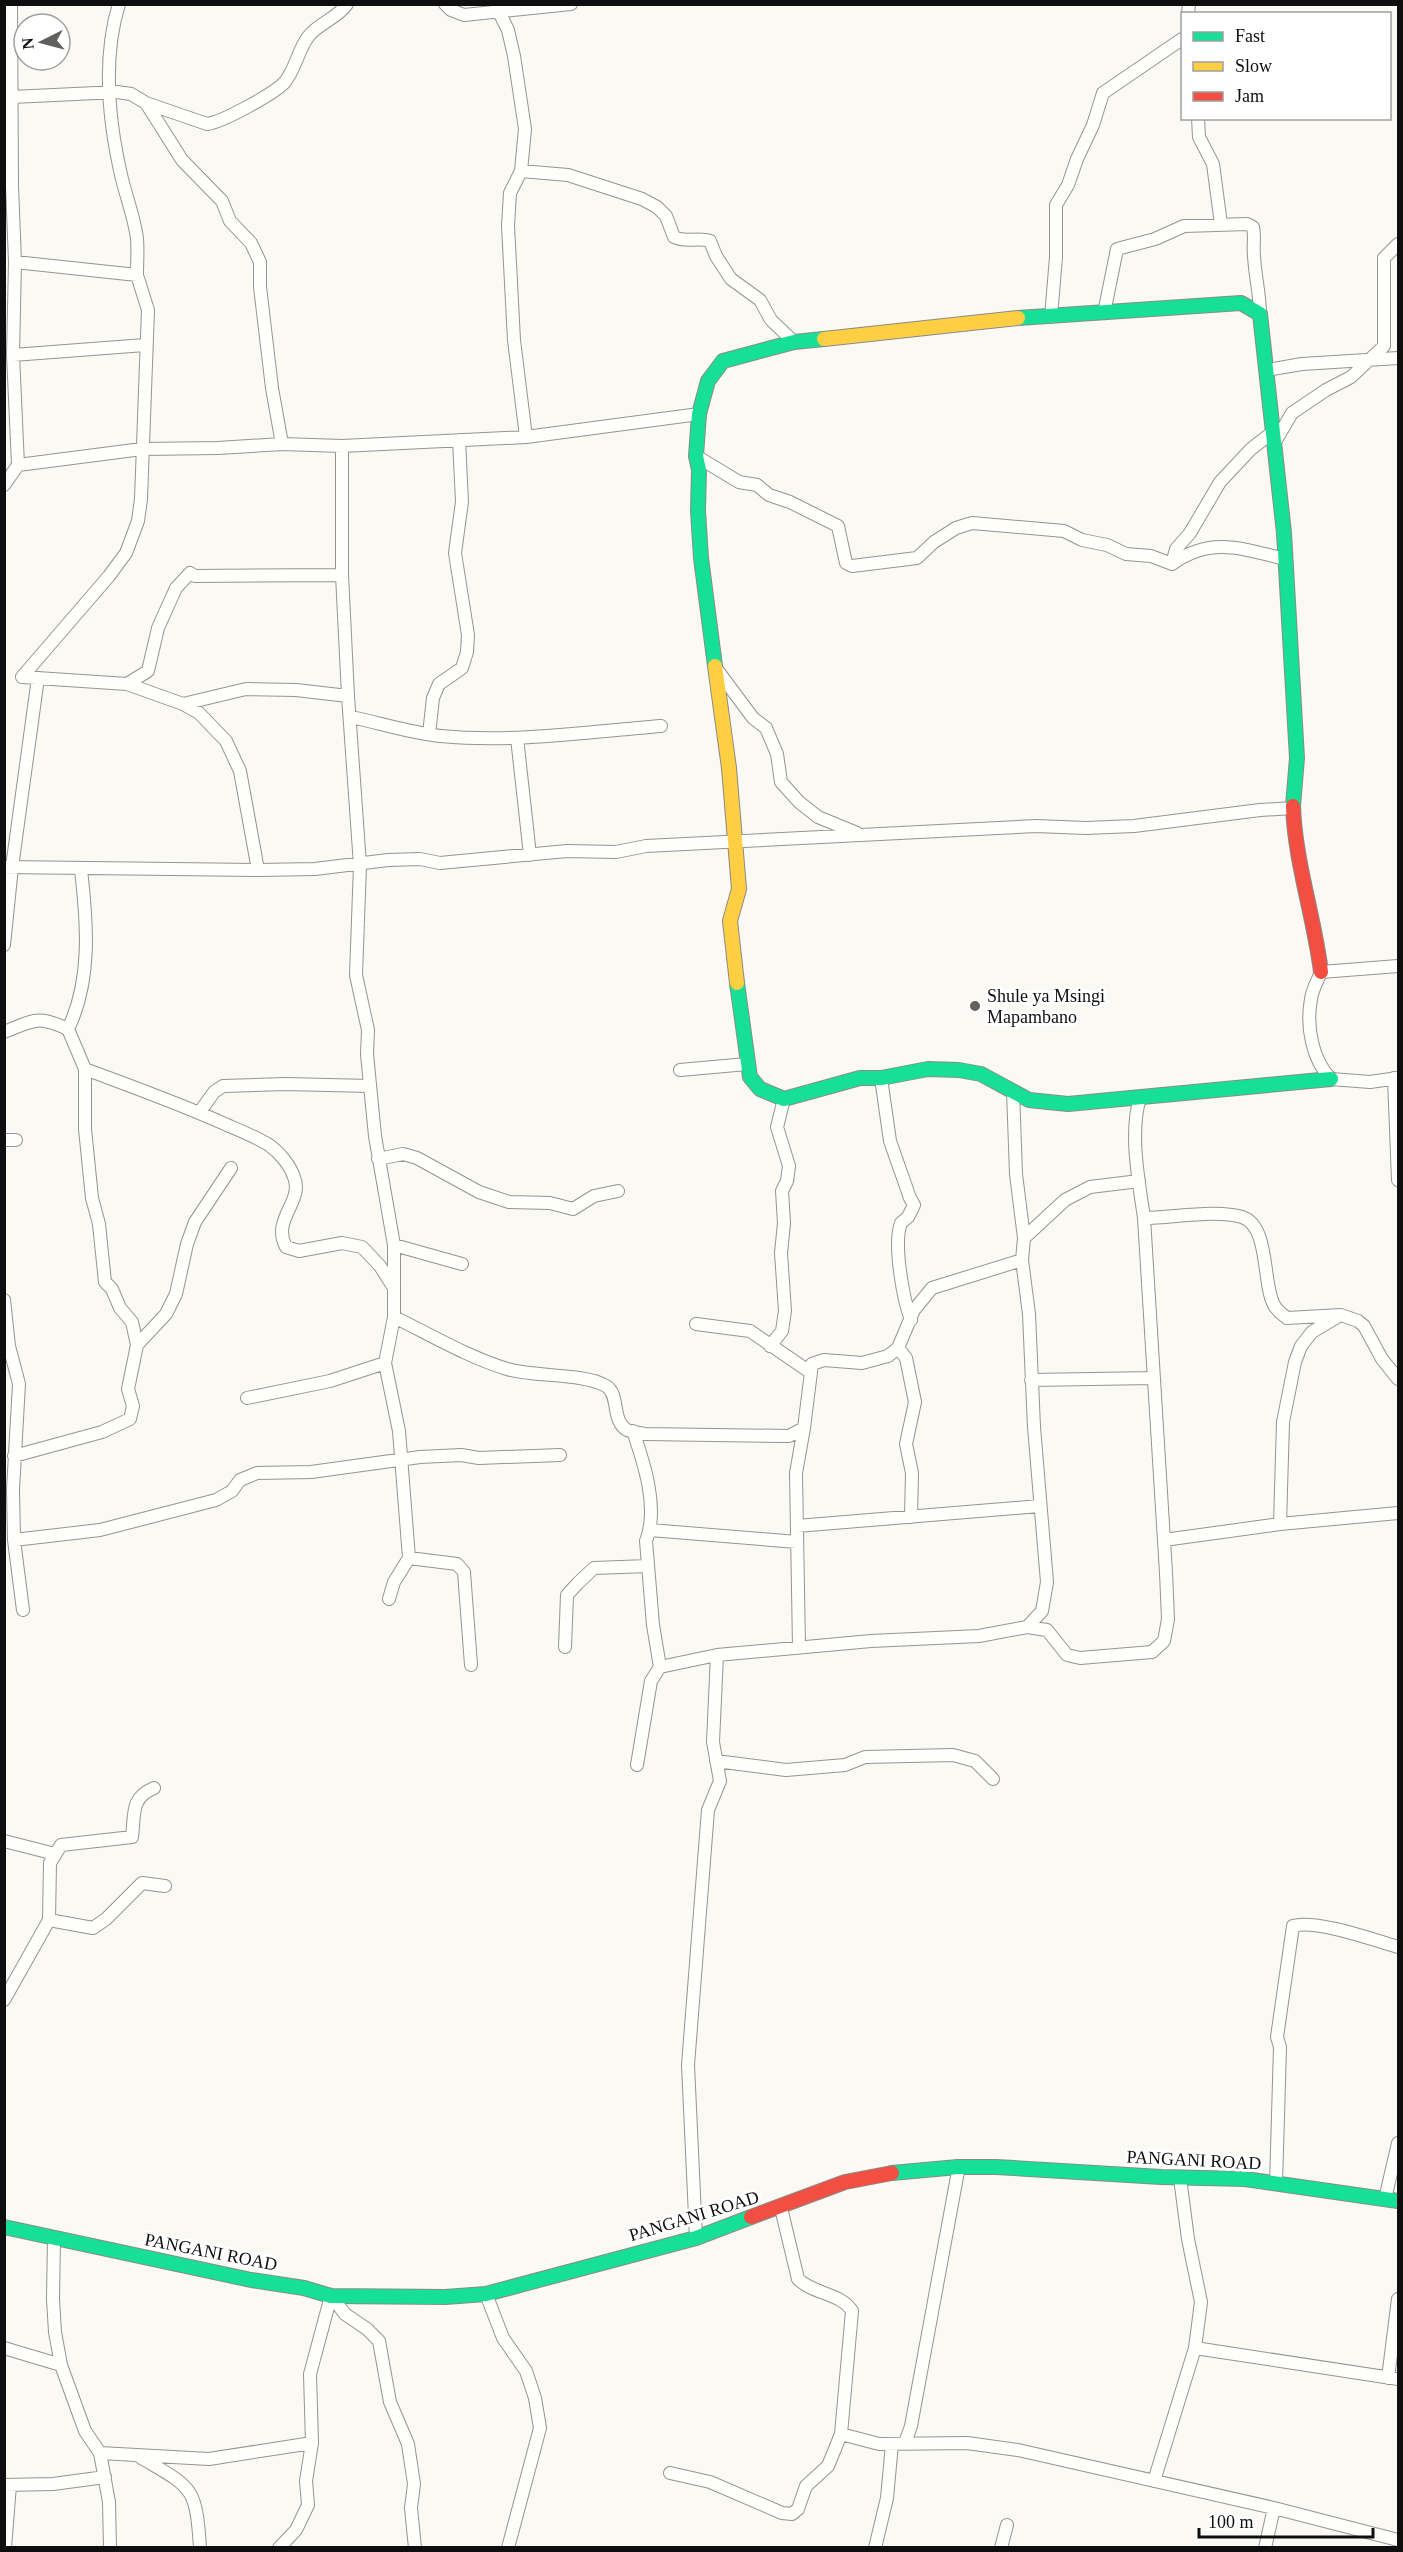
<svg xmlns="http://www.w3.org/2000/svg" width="1403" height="2552" viewBox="0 0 1403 2552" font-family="Georgia,serif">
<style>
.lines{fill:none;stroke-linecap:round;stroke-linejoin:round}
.street-casing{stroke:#949492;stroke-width:14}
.fast-casing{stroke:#8b8a88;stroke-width:16}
.slow-casing{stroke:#8b8a88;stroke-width:16}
.jam-casing{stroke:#8b8a88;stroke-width:16}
.street{stroke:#fefefd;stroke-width:12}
.fast{stroke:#16e098;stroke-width:14}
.slow{stroke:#ffcf43;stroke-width:14}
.jam{stroke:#f24e42;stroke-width:14}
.poi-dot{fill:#61605e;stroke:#fff;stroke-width:2}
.labels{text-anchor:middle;stroke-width:6;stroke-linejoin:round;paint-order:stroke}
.poi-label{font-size:18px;fill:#0e0e0e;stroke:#fff;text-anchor:start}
.street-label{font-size:18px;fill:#0e0e0e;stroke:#fff}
</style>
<rect width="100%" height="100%" fill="#faf9f4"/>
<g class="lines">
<g class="street-casing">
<path id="street" d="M119 4C102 59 109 124 122 179 127 199 134 217 137 238 138 250 137 263 137 275
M445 4 451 10 464 15 571 4
M498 10 508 30 514 56 525 129 521 171 510 193 508 226 514 340 526 437
M1188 14 1189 4
M12 97 117 92 131 94 146 103 207 124C223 122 273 94 284 83 295 71 298 50 308 37 318 23 337 19 347 4
M146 103 182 160 222 201 230 221 251 243 260 262V287L272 388 282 444
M1198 118 1199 137 1213 164 1221 224
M521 171 568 175 642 199 657 207 666 216 674 237C686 243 698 237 710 241L716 256 731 279 760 300 771 320 794 342
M15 262 137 275 148 310 141 499 138 521 126 553 109 576 22 677
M1104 313 1117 249 1155 239 1184 226 1247 224 1253 227C1255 236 1253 246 1254 256 1255 276 1260 294 1260 314
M1051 317 1056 257V205L1068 185 1077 159 1093 125 1103 93 1182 39
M13 355 145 345
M1267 370 1302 364 1398 358
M1275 442 1292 413 1326 390 1351 377 1384 346V258L1398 244
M342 446V575L348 696 360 865 356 975 368 1030 367 1054 375 1136 394 1245V1287
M696 456 739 482 757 485 769 495 790 502 838 526 846 563 852 566 917 558 934 542 956 528 972 523 1064 531 1082 540 1107 545 1126 554 1151 556 1172 564C1211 536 1243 549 1285 559
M18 465 142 449 218 448 282 444 342 446 526 437 699 414
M4 485 18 465 13 355 15 262 12 186 11 4
M1172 564 1176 549 1190 533 1220 482 1251 449 1274 431
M718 671 753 718 766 728 777 754 781 782 799 802 818 817 857 833
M22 677 127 684 183 704 199 713 226 741 240 771 258 870
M127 684 148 671 158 628 176 588 190 573 195 576 342 575
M183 704 246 689 296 690 348 696
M351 717C380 723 411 733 441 736 514 743 588 732 661 726
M429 734 433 698 439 684 462 668 467 652 468 635 455 553 462 502 459 440
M517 738 530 855
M4 867 258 870 315 869 388 860 420 859 440 863 567 851 616 852 646 846 1036 826 1086 828 1134 826 1260 810 1293 808
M4 945 12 867 38 678
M1398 966 1321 972C1318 980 1312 990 1311 999 1306 1026 1312 1060 1331 1079L1370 1082 1398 1078
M68 1029C92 980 87 922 81 870
M4 1032C35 1020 37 1015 68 1029L85 1069C133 1087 181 1104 227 1125 241 1131 256 1137 269 1145 279 1152 290 1165 294 1177 304 1202 271 1219 286 1247L299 1251 342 1243 362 1247 380 1266 394 1288V1317L385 1363 399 1431 409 1558 394 1582 389 1599
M85 1069V1129L92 1198 99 1224 105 1282 112 1289 120 1308 132 1322 137 1345
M680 1070 747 1064
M881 1078 890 1141 910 1198 914 1205 908 1217 901 1223C893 1243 903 1299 911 1320
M1394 1078 1398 1180
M199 1113 214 1092 223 1086 285 1084 370 1086
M4 1140H16
M378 1159 403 1154 417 1158 479 1192 509 1202 550 1203 573 1209 594 1196 618 1191
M1144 1218C1172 1218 1216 1209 1242 1217 1270 1226 1262 1283 1274 1305 1277 1311 1282 1314 1287 1318L1341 1315 1358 1321 1364 1326 1382 1359 1398 1379
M1024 1238 1065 1200 1090 1187 1139 1181
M394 1245 462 1264
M4 1300 9 1346 19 1384 13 1489 14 1540 23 1610
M394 1317C431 1335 468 1357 507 1369 534 1377 584 1373 606 1386 620 1394 611 1421 627 1430 632 1432 640 1433 645 1434L789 1436 804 1428 812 1364 824 1360 862 1363 888 1356 898 1348 914 1310 932 1288 1022 1260
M696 1324 750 1331 810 1372
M770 1346 782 1331 785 1311 781 1253 784 1223 782 1191 787 1181 789 1166 777 1127 784 1099
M898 1348 906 1358 915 1402 906 1444 912 1473 911 1517
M1031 1380 1153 1378
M247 1398 330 1381 385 1363
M633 1431C644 1463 659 1508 646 1541L653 1625 660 1667 651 1681 637 1765
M14 1456 102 1432 130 1419 133 1406 128 1389 137 1345 166 1314 176 1294 187 1244 195 1222 231 1168
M1280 1524 1283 1422 1295 1362 1301 1346 1312 1332 1337 1317
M797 1526 1040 1506
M650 1530 797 1542
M14 1540 100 1530 216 1500 232 1491 240 1480 257 1473 311 1472 420 1457 461 1455 479 1458 560 1455
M1164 1540 1280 1524 1398 1513
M409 1558 457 1564 464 1572 471 1665
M1027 1627 1047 1630 1067 1655 1080 1658 1152 1652 1164 1641 1168 1619 1166 1573 1144 1218C1139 1182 1129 1133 1140 1098
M565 1647 567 1595 578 1583 594 1568 648 1566
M799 1647 796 1473 804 1428
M660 1667 717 1655 871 1641 979 1636 1027 1627 1042 1611 1047 1582 1034 1427 1029 1314 1022 1260 1024 1238 1016 1174 1013 1091
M716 1761 786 1770 845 1765 865 1757 953 1755 975 1761 993 1779
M4 1841 55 1854
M49 1920 93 1928 106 1919 142 1883 165 1886
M4 2000 49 1920 50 1863 61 1845 132 1837C135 1814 130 1798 154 1788
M1276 2184 1280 2047 1277 2037 1293 1926C1315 1919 1374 1940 1398 1947
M1385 2199 1398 2143
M54 2238 53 2299 55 2332 61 2365 85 2431 100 2453 109 2502 110 2548
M696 2238 688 2065 708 1810 720 1781 713 1742 717 1655
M486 2294 503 2338 526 2371 535 2398 540 2428 508 2548
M331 2296 345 2314 367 2329 379 2341 390 2402 408 2444 414 2484 411 2508 415 2548
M4 2348 61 2365
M1195 2348 1398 2379
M1388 2378 1398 2299
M841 2434 879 2444 967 2443 1018 2450 1274 2508 1398 2540
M905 2443 911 2426 959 2166
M100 2453 209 2459 312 2443
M140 2457C192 2488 196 2485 200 2548
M670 2473 710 2482 782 2513 792 2514 798 2509 806 2486 828 2466 841 2434 852 2311C841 2293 813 2294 798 2279L781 2208
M1154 2481 1195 2348 1201 2302 1188 2239 1180 2178
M4 2485 53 2484 105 2477
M5 2548 10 2485
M279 2548 296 2530 308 2505 306 2481 312 2443 310 2374 331 2296
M875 2548 887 2498 892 2444
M1001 2548 1007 2525
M1265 2548 1274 2508"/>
</g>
<g class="fast-casing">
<path id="fast" d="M1018 318 1241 303 1260 314 1284 533 1297 758 1293 806
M715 666 701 558 698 511 699 470 696 456 699 414 708 381 723 361 794 342 824 339
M737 983 750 1077 760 1089 784 1099 860 1078H881L928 1069 959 1070 981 1074 1029 1100 1068 1104 1331 1079
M892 2173 958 2167H996L1161 2177 1245 2179 1398 2201
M4 2227 251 2280 304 2288 331 2296 445 2297 486 2294 696 2238 751 2217"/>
</g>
<g class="slow-casing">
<path id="slow" d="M824 339 1018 318
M715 666 729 768 739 889 730 921 737 983"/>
</g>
<g class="jam-casing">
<path id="jam" d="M1293 806C1295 862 1314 916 1321 972
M751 2217 845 2182 892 2173"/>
</g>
<use href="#street" class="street"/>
<use href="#fast" class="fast"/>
<use href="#slow" class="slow"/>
<use href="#jam" class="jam"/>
</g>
<circle class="poi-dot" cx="975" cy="1006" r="6"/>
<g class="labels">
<g class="poi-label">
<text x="987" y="1002">Shule ya Msingi<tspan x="987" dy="21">Mapambano</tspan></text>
</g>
<g class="street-label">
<text transform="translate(1194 2160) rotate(3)" y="6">PANGANI ROAD</text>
<text transform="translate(694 2216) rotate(-17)" y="6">PANGANI ROAD</text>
<text transform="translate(211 2252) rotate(11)" y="6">PANGANI ROAD</text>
</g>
</g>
<rect width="1403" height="2552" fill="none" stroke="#0e0e0e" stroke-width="12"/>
<rect x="1181" y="12" width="210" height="108" fill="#ffffff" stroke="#9f9f9f" stroke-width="1.5"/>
<rect x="1193" y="32" width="30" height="9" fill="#16e098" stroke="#9f9f9f" stroke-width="1.5"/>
<text x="1235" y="42" font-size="18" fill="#0e0e0e">Fast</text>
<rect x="1193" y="62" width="30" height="9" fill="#ffcf43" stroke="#9f9f9f" stroke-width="1.5"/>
<text x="1235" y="72" font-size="18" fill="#0e0e0e">Slow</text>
<rect x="1193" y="92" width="30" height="9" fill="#f24e42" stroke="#9f9f9f" stroke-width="1.5"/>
<text x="1235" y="102" font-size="18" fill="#0e0e0e">Jam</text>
<g transform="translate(42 42) rotate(264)"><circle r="28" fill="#ffffff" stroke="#9f9f9f" stroke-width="1.5"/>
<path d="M0-4.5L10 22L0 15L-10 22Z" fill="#61605e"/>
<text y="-9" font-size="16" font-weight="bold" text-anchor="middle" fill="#0e0e0e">N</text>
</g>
<path d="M1199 2528v9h174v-9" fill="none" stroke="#0e0e0e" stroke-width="3"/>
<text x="1208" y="2528" font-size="18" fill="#0e0e0e" stroke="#ffffff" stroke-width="4.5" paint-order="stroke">100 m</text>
</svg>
